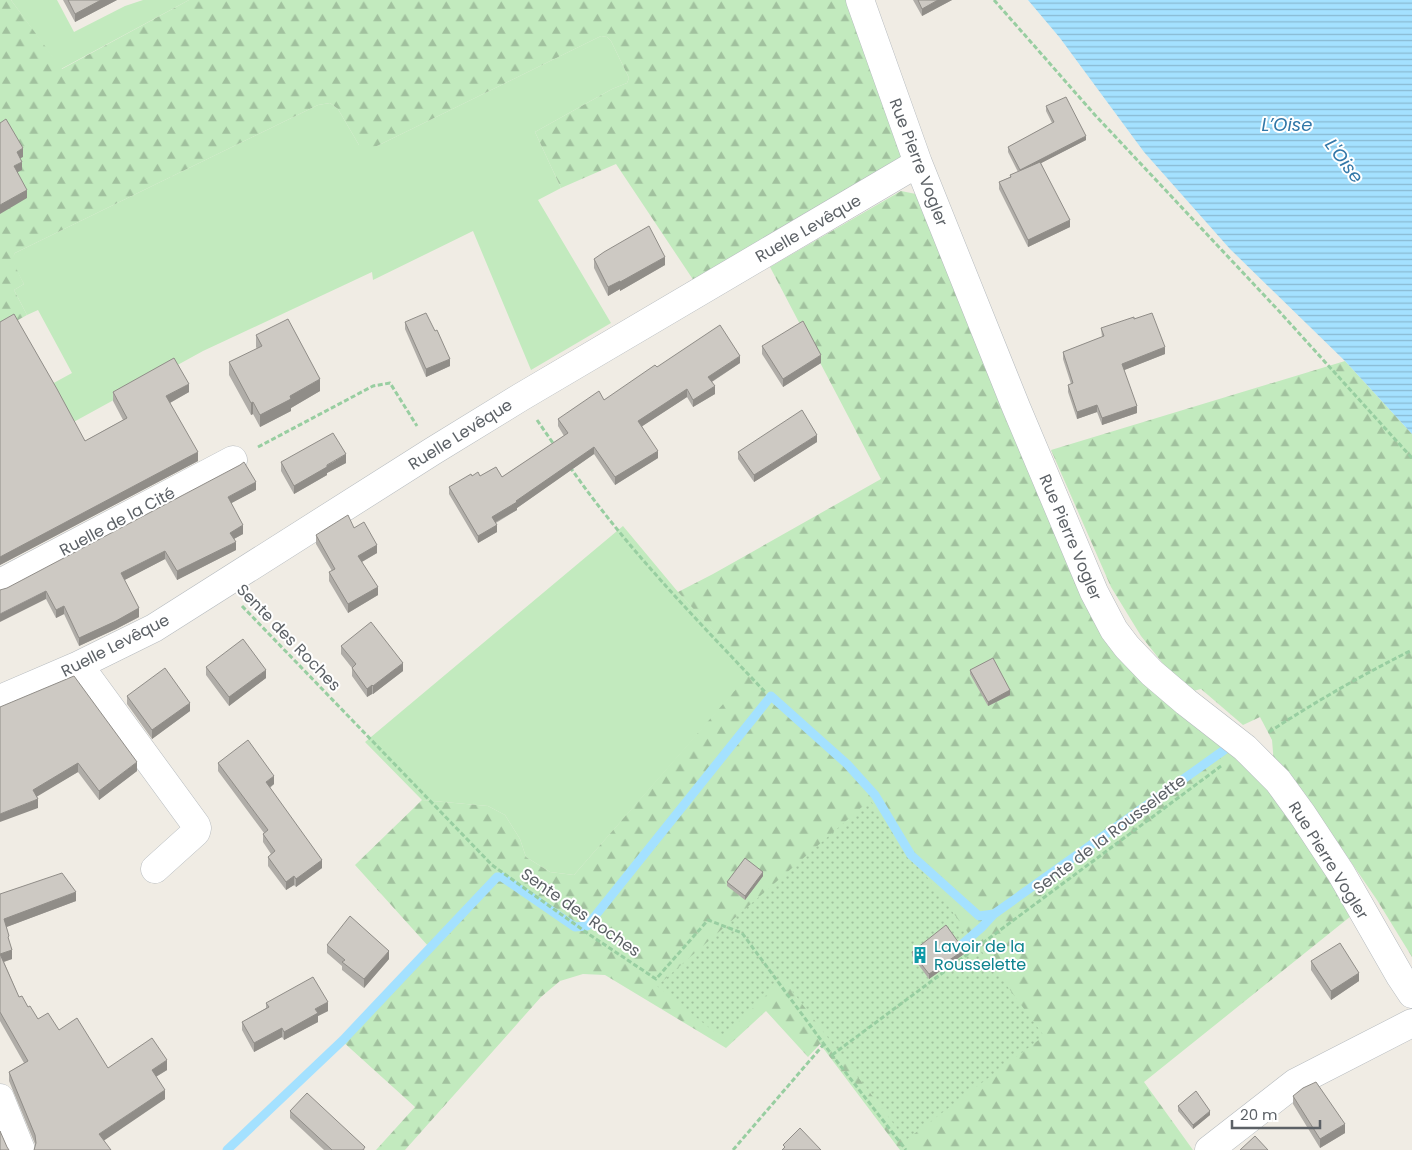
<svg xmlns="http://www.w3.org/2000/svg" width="1412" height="1150" viewBox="0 0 1412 1150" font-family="Poppins,sans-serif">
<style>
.green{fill:#c2eabe}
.forest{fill:url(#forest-firs)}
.park{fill:url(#park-dots)}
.water{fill:url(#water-rules)}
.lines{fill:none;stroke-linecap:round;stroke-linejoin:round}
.stream{stroke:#a4e1ff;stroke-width:9}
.minor-casing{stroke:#b6bbbf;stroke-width:29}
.path{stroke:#98cea1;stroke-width:3;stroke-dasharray:5 2.5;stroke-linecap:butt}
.minor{stroke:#fff;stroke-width:28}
.wall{fill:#b0ada8}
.shaded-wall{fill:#908d88}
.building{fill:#cdc9c3;stroke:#908d88}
.labels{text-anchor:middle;stroke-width:4;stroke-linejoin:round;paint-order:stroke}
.street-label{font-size:16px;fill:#5c6166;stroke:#fff}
.culture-label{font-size:16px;fill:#0d838f;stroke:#fff;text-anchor:start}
.water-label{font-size:18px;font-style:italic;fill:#3378a8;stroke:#fff}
</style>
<defs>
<pattern id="forest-firs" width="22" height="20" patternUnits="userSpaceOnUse" patternTransform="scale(1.25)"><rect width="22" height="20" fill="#c2eabe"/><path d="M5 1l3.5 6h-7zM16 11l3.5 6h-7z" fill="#a1c19e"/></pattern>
<pattern id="park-dots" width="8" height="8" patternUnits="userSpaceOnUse" patternTransform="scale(1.25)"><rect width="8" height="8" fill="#c2eabe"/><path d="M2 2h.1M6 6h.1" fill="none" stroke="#a1c19e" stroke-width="1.8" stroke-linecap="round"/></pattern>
<pattern id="water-rules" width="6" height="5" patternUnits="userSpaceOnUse" patternTransform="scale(1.25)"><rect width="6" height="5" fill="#a4e1ff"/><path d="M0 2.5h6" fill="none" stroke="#89bad2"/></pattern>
</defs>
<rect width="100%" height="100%" fill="#f0ece4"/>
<path class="green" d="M11 0H57L74 32 125 6 143 0H189L61 69Z
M601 36 607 37 611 41 629 78 627 83 612 89 535 132 561 188 538 200 611 323 531 370 473 231 373 280 372 272 203 351 70 424 50 385 72 373 38 310 27 315 14 290 24 284 11 260 15 253 318 105 330 103 338 109 359 145 377 146Z
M623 526 678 592 752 672 574 875 550 872 526 857 520 839 505 815 488 806 422 800 365 742Z"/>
<path class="forest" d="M0 0H11L62 69 189 0H847L904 157 694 281 616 164 561 188 535 132 612 89 627 83 629 78 611 41 607 37 601 36 377 146 366 148 359 145 338 109 330 103 318 105 15 253 12 260 24 284 14 290 27 315 0 330Z
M901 191 916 194 1094 617 1262 780 1356 912 1144 1082 1193 1150H900L820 1044 808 1057 766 1011 726 1048 605 975 583 974 560 981 541 997 405 1150H376L415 1107 341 1040 429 947 355 865 422 800 488 806 505 815 520 839 526 857 550 872 574 875 751 672 678 592 713 574 881 479 770 267Z
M1345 361 1412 434V957L1377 900 1314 808 1274 764 1272 740 1260 717 1243 725 1201 689 1193 691 1164 665 1141 636 1111 587 1051 450Z"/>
<path class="park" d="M870 800 1044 1036 906 1140 783 979 722 1038 657 986Z"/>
<path class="water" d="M1028 0H1412V434L1345 361 1230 249 1144 152 1060 38Z"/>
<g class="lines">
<path class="stream" d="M959 947 982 927 994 914
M227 1150 343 1040 497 877H502L575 927 587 926 771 696 847 764 875 795 911 855 979 916 994 914 1227 748"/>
<g class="minor-casing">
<path id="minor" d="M860 0 918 163 1016 407 1094 592 1114 630 1127 647 1152 673 1186 702 1245 748 1278 781 1302 814 1341 873 1400 976 1412 994
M0 583 233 460
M79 665 196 825 197 828 196 832 155 869
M0 699 79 665 154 628 433 451 521 397 918 163
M0 1098 21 1150
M1209 1150 1295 1083 1412 1023"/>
</g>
<path class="path" d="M994 0 1095 115 1278 310 1412 458
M537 420 555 446
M258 447 373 386 390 383 417 426
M570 467C627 549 698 621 766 693
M242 606 492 865 590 935 656 979 708 920 742 933 832 1055 906 1150
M1269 732C1315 702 1362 675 1412 650
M832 1055 1221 766
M733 1150 824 1044"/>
<use href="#minor" class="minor"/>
</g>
<path class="wall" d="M63 0H117L75 22Z
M913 0H952L922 16Z
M1046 106 1086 140 1041 163 1070 227 1028 247 999 189V182L1010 177V175L1018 172 1008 152V147L1052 123 1046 111Z
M604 252 665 265 620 291V289L608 296 594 268V259L604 253Z
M1134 319 1165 354 1124 370 1137 413 1102 425 1097 412 1077 419 1068 392V385L1071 384 1063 359V352L1102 337 1101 328Z
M0 322 85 441 123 420 113 401V392H189L170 403 198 461 0 565Z
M405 322 450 366 426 377 405 329Z
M256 335 320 391 291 408V411L260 427 253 414 251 415 229 375V362L257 349 256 347Z
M762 346 821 363 783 387 762 354Z
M740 363 712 382 715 394 693 407 687 397 642 426 658 458 615 485 594 454 517 508V510L496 523 497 532 478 543 449 494V487L472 476 502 477 564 436 558 426V419L604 400 657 367Z
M817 442 754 482 738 459V452Z
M281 462 346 463 327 473V475L294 494 281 471Z
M256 490 231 503 243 534 234 539 236 550 177 580 165 559 124 580 139 617 116 629 79 646 64 614 56 618 46 599 7 588Z
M354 528 377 553 362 562 378 595 348 613 329 581V572L332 571 316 544V535Z
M341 646 403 671 373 694H372L367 697 352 676V668L341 654Z
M206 667 266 678 229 706 206 675Z
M970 670 1010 695 988 706 970 674Z
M127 696 190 711 152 739 127 704Z
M0 707 137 771 99 800 78 772 36 796 38 808Z
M218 763 274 784 270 788 322 868 296 887 294 885 286 890 268 866V857L271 854 263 842V834L264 833 218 771Z
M763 876 745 900 727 886V882Z
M0 894 76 901 6 927 12 959 4 962 19 997 38 1019 59 1030 108 1068 167 1070 156 1077 165 1099 35 1144 9 1081V1072L24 1063 0 1021Z
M327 945 389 959 364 988 342 970V966L327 953Z
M912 952 964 954 929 979 912 956Z
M1311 961 1359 981 1331 1000 1311 970Z
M266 1003 328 1011 318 1016V1022L284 1040 282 1037 254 1052 242 1030V1022L266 1008Z
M1293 1096 1345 1133 1320 1148 1293 1104Z
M1178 1106 1210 1115 1193 1129 1178 1111Z
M290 1111 365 1150H324L290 1118Z"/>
<path class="shaded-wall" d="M101 0H117L75 22V14Z
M938 0H952L922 16V9Z
M1086 136V140L1020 174V170Z
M23 148V157L17 160V152Z
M22 162V170L14 174V166Z
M27 190V198L0 214V205Z
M1070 220V227L1028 247V240Z
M665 257V265L620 291V282Z
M620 281V289L608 296V287Z
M1165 347V354L1122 371V364Z
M821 355V363L783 387V379Z
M740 356V363L708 384V377Z
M450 359V366L426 377V369Z
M320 379V391L291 408V411L260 427V415L290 396Z
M189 384V392L166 405V396Z
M715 386V394L693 407V400Z
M687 389V397L638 429V421Z
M253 402V414L251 415V403Z
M1097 405V412L1077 419V412Z
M1137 406V413L1102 425V418Z
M817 435V442L754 482V475Z
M594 447V454L517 508V510L492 524V517Z
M658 451V458L615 485V477Z
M198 452V461L0 565V557Z
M346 454V463L327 473V475L294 494V486Z
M256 482V490L228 505V497Z
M243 525V534L230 541V533Z
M497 525V532L478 543V536Z
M236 542V550L177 580V571Z
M377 545V553L358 564V556Z
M165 551V559L121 582V573Z
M378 587V595L348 613V604Z
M46 591V599L0 622V614Z
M64 606V614L56 618V610Z
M139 608V617L116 629 79 646V638Z
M403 663V671L373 694V686Z
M266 670V678L229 706V697Z
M372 685V694L367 697V689Z
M1010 690V695L988 706V702Z
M190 703V711L152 739V730Z
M137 762V771L99 800V791Z
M78 763V772L33 799V790Z
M274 776V784L266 790V782Z
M38 799V808L0 822V814Z
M322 860V868L296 887V879Z
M763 872V876L745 900V896Z
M294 876V885L286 890V882Z
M76 892V901L4 928V919Z
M12 950V959L0 963V954Z
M964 950V954L929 979V974Z
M389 951V959L364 988V979Z
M1359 973V981L1331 1000V991Z
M328 1002V1011L318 1016V1022L284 1040V1032L315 1009Z
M282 1028V1037L254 1052V1043Z
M167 1060V1070L152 1079V1070Z
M165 1090V1099L99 1144V1134Z
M1210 1111V1115L1193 1129V1125Z
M1345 1124V1133L1320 1148V1139Z"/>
<path class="building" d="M68 0H101L75 14Z
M918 0H938L922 9Z
M1066 97 1086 136 1020 170 1008 147 1054 122 1046 106Z
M6 119 23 148 17 152 22 162 14 166 27 190 0 205V123Z
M1040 162 1070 220 1028 240 999 182 1011 177 1010 175Z
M649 226 665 257 620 282V281L608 287 594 259 604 252Z
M426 313 435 331 437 330 450 359 426 369 405 322Z
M1152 313 1165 347 1122 364 1137 406 1102 418 1097 405 1077 412 1068 385 1073 383 1063 352 1104 336 1101 328 1134 317V319Z
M14 314 57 389 85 441 127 418 113 392 174 358 189 384 166 396 198 452 0 557V322Z
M288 319 320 379 290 396 291 399 260 415 253 402 251 403 229 362 262 346 256 335Z
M803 321 821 355 783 379 762 346Z
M720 325 740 356 708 377 715 386 693 400 687 389 638 421 658 451 615 477 594 447 516 501 517 502 492 517 497 525 478 536 449 487 471 474 472 476 478 472 480 476 496 467 502 477 568 433 558 419 599 391 604 400 655 365 657 367Z
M802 410 817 435 754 475 738 452Z
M333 433 346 454 327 465V467L294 486 281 462Z
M244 462 256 482 228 497 243 525 230 533 236 542 177 571 165 551 121 573 139 608 116 621 79 638 64 606 56 610 46 591 0 614V590L7 588 240 465Z
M348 515 354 528 364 522 377 545 358 556 378 587 348 604 329 572 335 569 316 535Z
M371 622 403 663 373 686 372 685 367 689 352 668 356 664 341 646Z
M243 639 266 670 229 697 206 667Z
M993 658 1010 690 988 702 970 670Z
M165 668 190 703 152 730 127 696Z
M74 676 137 762 99 791 78 763 33 790 38 799 0 814V707Z
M248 740 274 776 266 782 322 860 296 879 294 876 286 882 268 857 275 851 263 834 268 830 218 763Z
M745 858 763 872 745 896 727 882Z
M62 873 76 892 4 919 9 936 8 937 12 950 0 954 19 997 22 996 28 1007 30 1006 38 1019 48 1013 59 1030 77 1018 108 1068 152 1038 167 1060 152 1070 165 1090 99 1134 111 1150H34L36 1143 35 1135 9 1072 28 1061 0 1012V894Z
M350 916 389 951 364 979 342 962 345 960 327 945Z
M946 925 964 950 929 974 912 952Z
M1340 943 1359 973 1331 991 1311 961Z
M313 977 328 1002 315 1009 318 1013 284 1032 282 1028 254 1043 242 1022 269 1007 266 1003Z
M1316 1082 1345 1124 1320 1139 1293 1096 1303 1088Z
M1196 1091 1210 1111 1193 1125 1178 1106Z
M307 1093 365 1147 363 1150H332L290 1111Z
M800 1128 821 1150H782L785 1147 783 1145Z
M0 1131 7 1147 9 1150H0Z
M1255 1136 1268 1150H1240Z"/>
<defs>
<g id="building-bare" transform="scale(1.35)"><path d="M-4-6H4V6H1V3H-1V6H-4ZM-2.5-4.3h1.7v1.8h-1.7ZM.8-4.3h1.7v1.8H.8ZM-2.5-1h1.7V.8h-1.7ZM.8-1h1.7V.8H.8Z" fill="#0f9aa8" stroke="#fff" stroke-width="2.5" paint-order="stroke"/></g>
</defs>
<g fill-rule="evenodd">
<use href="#building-bare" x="920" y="955"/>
</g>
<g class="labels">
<g class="street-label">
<text transform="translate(919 162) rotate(69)" y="6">Rue Pierre Vogler</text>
<text transform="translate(808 228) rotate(-30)" y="6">Ruelle Levêque</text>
<text transform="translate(460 434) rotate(-32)" y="6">Ruelle Levêque</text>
<text transform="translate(117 521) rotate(-28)" y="6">Ruelle de la Cité</text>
<text transform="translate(1071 537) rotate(67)" y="6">Rue Pierre Vogler</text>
<text transform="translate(289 637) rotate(46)" y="6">Sente des Roches</text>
<text transform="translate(115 645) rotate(-27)" y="6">Ruelle Levêque</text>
<text transform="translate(1109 834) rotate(-37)" y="6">Sente de la Rousselette</text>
<text transform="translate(1329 860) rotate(58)" y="6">Rue Pierre Vogler</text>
<text transform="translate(581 912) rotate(35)" y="6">Sente des Roches</text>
</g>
<g class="culture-label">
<text x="934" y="952">Lavoir de la<tspan x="934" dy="18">Rousselette</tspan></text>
</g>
<g class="water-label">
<text x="1287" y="131">L’Oise</text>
<text transform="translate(1344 161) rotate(53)" y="6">L'Oise</text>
</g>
</g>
<path d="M1232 1120v8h88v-8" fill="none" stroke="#5c6166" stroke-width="2.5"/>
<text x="1240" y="1120" font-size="15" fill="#5c6166" stroke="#ffffff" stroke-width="4" paint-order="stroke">20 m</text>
</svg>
